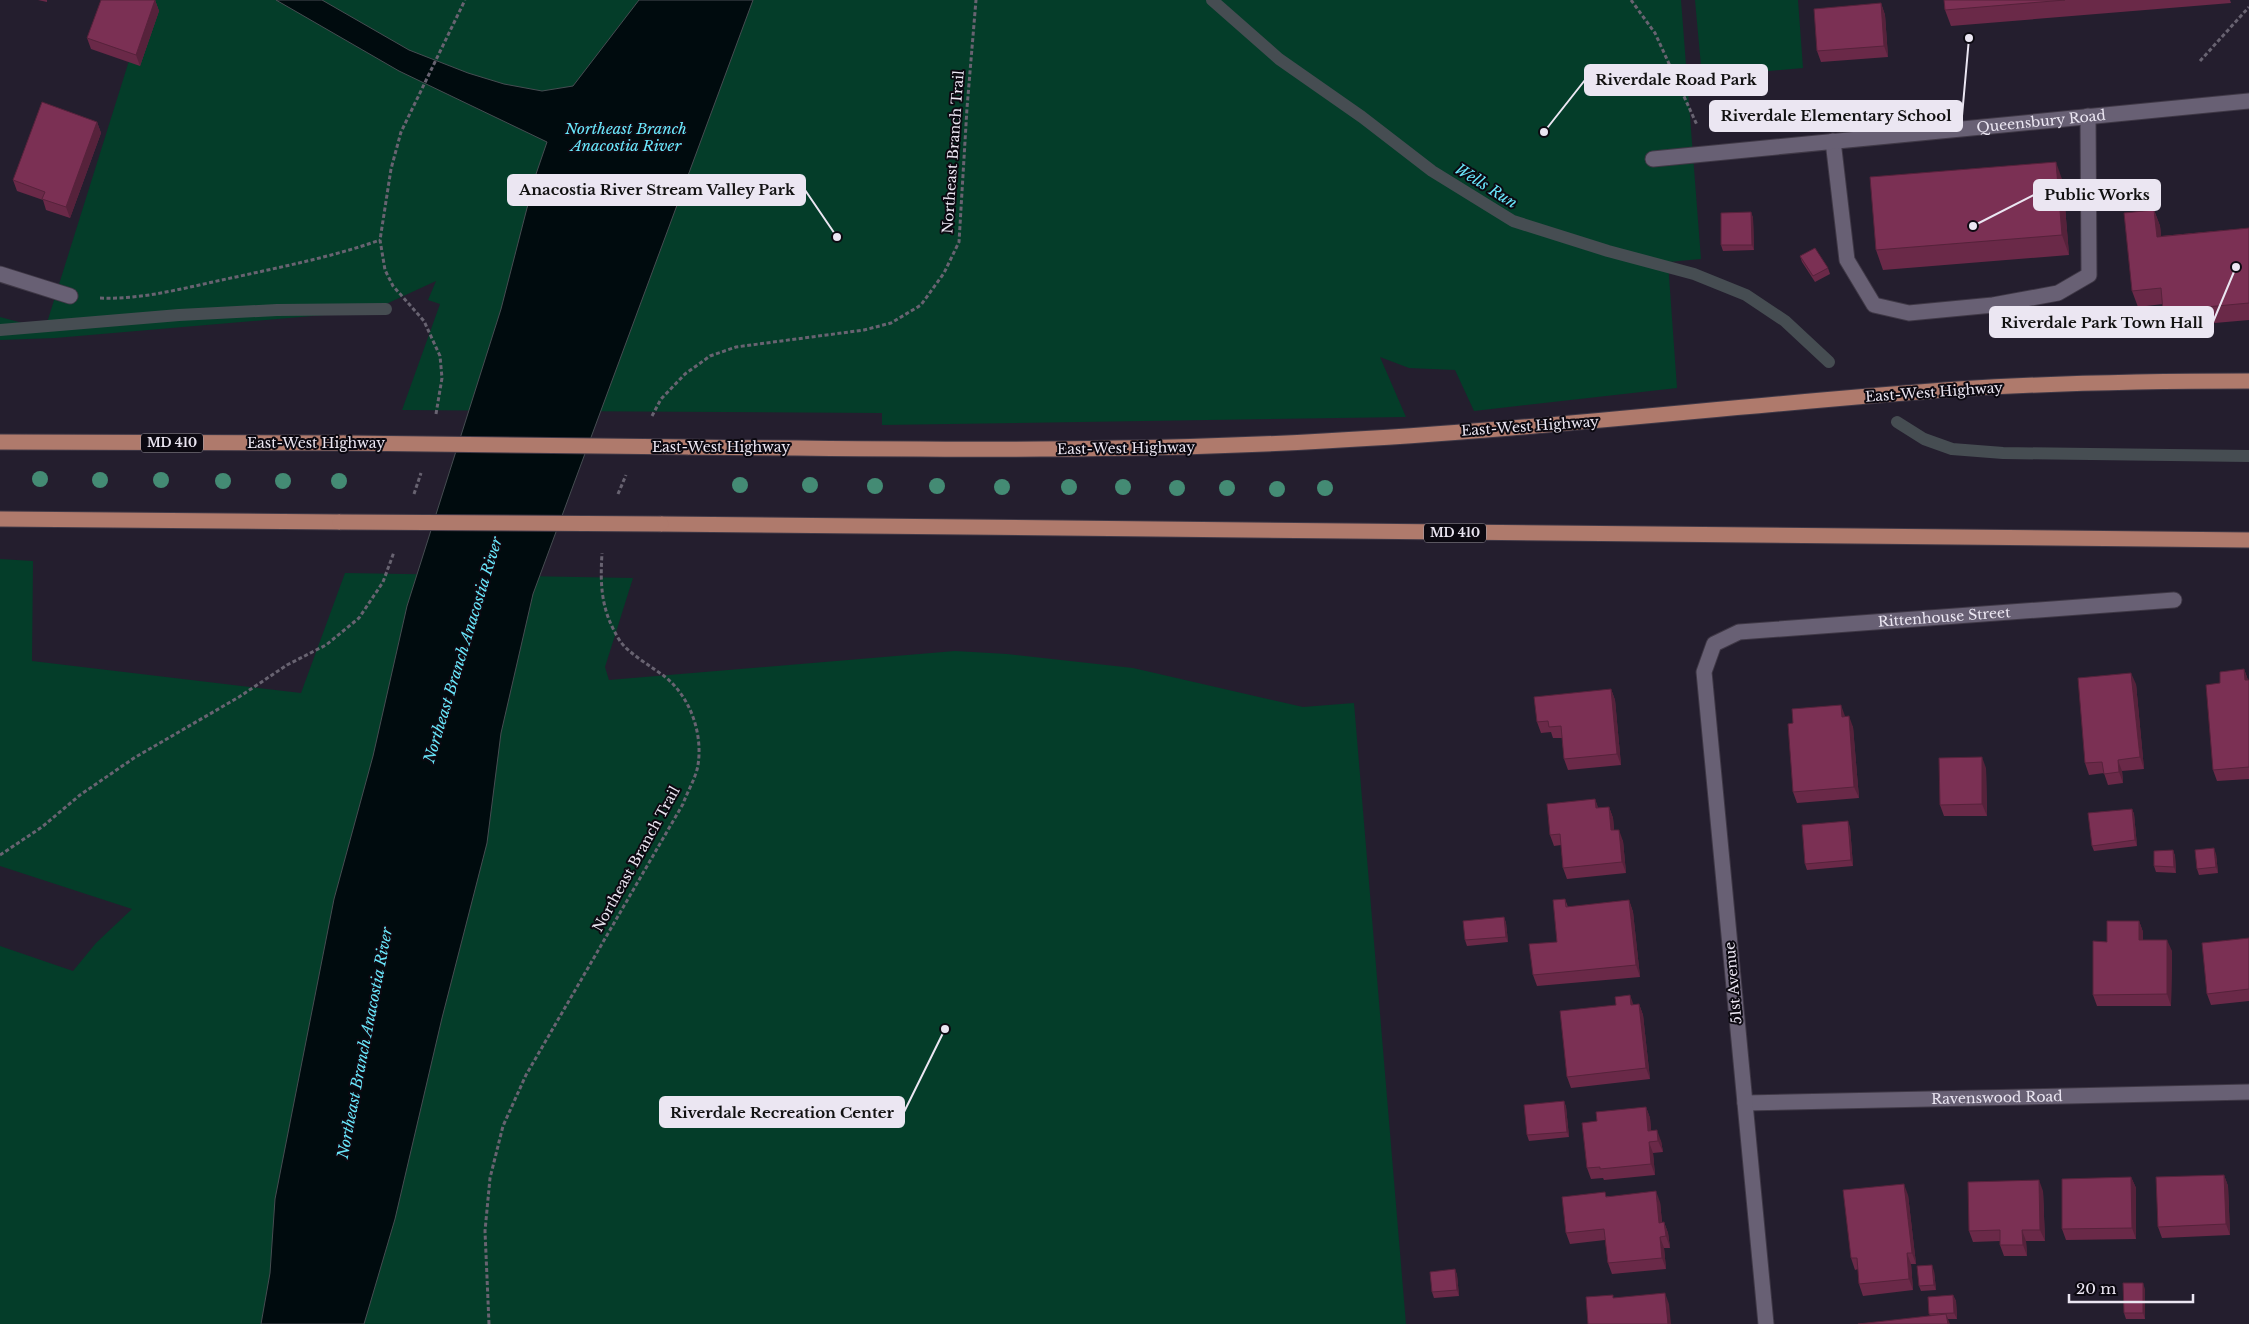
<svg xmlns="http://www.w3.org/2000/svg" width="2249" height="1324" viewBox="0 0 2249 1324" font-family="'Libre Baskerville',serif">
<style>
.green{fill:#043d29}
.water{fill:#000b0e;stroke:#464d52}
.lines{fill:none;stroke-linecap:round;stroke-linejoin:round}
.stream{stroke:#464d52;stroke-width:12}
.service-casing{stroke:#3f3846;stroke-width:17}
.minor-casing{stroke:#3f3846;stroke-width:17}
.primary-casing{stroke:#3f3846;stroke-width:17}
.path{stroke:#686371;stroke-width:3;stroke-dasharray:4 2.5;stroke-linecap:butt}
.service{stroke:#686074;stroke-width:15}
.minor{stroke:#686074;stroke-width:15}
.primary{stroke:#af7a6c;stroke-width:15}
.primary-bridge-casing{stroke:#3f3846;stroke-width:17;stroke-linecap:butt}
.primary-bridge{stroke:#af7a6c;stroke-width:15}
.tree{fill:#448b74}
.wall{fill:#6a2948}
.shaded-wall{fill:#56223b}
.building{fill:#7b3054;stroke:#56223b}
.labels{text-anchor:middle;stroke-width:4;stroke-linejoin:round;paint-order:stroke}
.shield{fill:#0c0911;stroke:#a8a4ae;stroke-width:1}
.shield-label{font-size:12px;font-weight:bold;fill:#ebe6f2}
.street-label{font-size:14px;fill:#ebe6f2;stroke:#0c0911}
.water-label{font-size:15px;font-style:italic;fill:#6ae8fd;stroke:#0c0911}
.leader{fill:none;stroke:#ebe6f2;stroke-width:2}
.callout-dot{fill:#ebe6f2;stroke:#0c0911;stroke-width:2}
.callout{fill:#ebe6f2;stroke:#ebe6f2;stroke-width:2}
.callout-label{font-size:15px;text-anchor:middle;font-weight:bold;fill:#111}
</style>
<rect width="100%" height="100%" fill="#241e2e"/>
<path class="green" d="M148 0H1681L1701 259 1668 262 1677 388 1474 411 1455 370 1409 368 1380 357 1406 417 882 425V413L402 410 440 304 428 300 436 281 371 311 55 338 0 340V317L45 329Z
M1695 0H1798L1803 68 1702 77Z
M0 559 33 561 32 661 301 693 345 573 633 578 605 667 609 680 955 651 1007 654 1133 668 1303 707 1354 703 1406 1324H0V946L73 971 96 943 132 909 0 866Z"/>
<path class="water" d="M276 0H322L409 50 468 73 504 84 542 91 573 86 639 0H753L533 594 501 733 487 843 442 1018 395 1219 364 1324H261L270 1273 275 1199 334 899 373 756 407 606 501 309 535 177 547 142 399 71Z"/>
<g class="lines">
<path class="stream" d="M1212 0 1279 59 1362 117 1432 171 1513 221 1608 251 1694 274 1746 295 1785 321 1829 362
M0 330 179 315 277 310 386 309
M1897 422 1924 439 1952 449 2003 453 2249 456"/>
<g class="service-casing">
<path id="service" d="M1833 141 1847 260 1874 305 1909 313 1993 305 2058 293 2089 275 2088 116"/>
</g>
<g class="minor-casing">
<g id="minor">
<path id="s1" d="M1653 159 2249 101"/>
<path d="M0 274 70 296"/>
<path id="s2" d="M1745 1103 2249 1092"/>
<path id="s3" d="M1766 1324 1704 672 1714 644 1739 632 2174 600"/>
</g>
</g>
<g class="primary-casing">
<path id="primary" d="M0 442 344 443
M688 447C900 449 1112 453 1324 441 1536 430 1747 404 1958 389 2055 383 2152 381 2249 381
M0 519 340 522
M661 524 2249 540"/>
</g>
<path class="path" d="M1631 0 1655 33 1697 125
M2200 61 2249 7
M100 298C146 300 191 286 236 277 285 266 332 257 380 240
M436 414 442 378 440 356 424 321 393 286 385 270 380 240 391 169 401 132 465 0
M652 416 661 399 685 374 710 356 736 347 864 330 891 323 921 305 944 273 959 242 967 108 976 0
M414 494 421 473
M618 494 626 475
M0 855 42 827 80 795 134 758 239 697 287 665 326 645 359 618 383 582 394 552
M489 1324 485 1231 490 1178 503 1126 526 1075 683 804C687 792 696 778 698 765 703 733 690 696 664 676 652 667 628 653 620 641 601 611 600 586 602 553"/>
<use href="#service" class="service"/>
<use href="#minor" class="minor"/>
<use href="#primary" class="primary"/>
<g class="primary-bridge-casing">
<path id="primary-bridge" d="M344 443 688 447
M340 522 661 524"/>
</g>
<use href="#primary-bridge" class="primary-bridge"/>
</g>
<g class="tree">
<circle cx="40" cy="479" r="8"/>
<circle cx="100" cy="480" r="8"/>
<circle cx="161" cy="480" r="8"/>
<circle cx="223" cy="481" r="8"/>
<circle cx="283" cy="481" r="8"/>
<circle cx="339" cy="481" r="8"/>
<circle cx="740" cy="485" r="8"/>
<circle cx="810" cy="485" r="8"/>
<circle cx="875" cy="486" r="8"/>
<circle cx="937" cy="486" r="8"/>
<circle cx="1002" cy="487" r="8"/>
<circle cx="1069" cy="487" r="8"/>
<circle cx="1123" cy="487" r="8"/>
<circle cx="1177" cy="488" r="8"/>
<circle cx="1227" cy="488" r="8"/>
<circle cx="1325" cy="488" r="8"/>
<circle cx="1277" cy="489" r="8"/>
</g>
<path class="wall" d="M38 0H47V2Z
M155 0 159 11 140 66 91 49 87 38Z
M1944 0H2230L2231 3 1951 26 1945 10Z
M1881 3 1885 15 1888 57 1821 62 1817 51Z
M97 122 101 133 70 218 46 210 43 200 17 191 13 180Z
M2063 182 2069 255 1883 270 1876 250Z
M2154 210 2160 226 2161 236 2249 228V320L2169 327 2163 311V304L2138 307 2132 291Z
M1751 212 1753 218 1754 250 1723 251 1721 245Z
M1800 256 1828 268 1830 274 1815 282 1802 262Z
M2244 669 2248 680H2249V779L2217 781 2213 770 2220 683Z
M2136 684 2144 769 2122 771 2123 783 2108 785 2104 773 2089 775 2085 763Z
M1611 689 1615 700 1621 765 1568 770 1564 759 1562 738H1553L1551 732 1541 733 1537 722Z
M1845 717 1853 727 1859 798 1797 803 1793 792V723Z
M1986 768 1987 816H1944L1940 805Z
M1595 799 1598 808 1609 807 1613 818 1614 830 1623 841 1626 873 1567 879 1563 868 1561 845 1554 846 1550 835Z
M2132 809 2134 814 2137 846 2094 851 2092 846Z
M1850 827 1853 866 1807 870 1805 864Z
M2173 850 2175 856 2176 873 2156 872 2154 866Z
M2216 854 2218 873 2199 875 2197 869Z
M1565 899 1568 907 1629 900 1633 912 1640 977 1537 986 1533 975 1557 942Z
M1504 917 1506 923 1508 942 1467 946 1465 940Z
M2139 921 2143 932V940L2172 951 2171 1006H2097L2093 995 2107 942Z
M2249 938V1001L2211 1005 2207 994Z
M1639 1004 1643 1015 1650 1079 1571 1088 1567 1077 1633 1005Z
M1564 1101 1566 1107 1569 1137 1529 1141 1527 1135Z
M1646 1107 1650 1118 1651 1130 1661 1141 1663 1152 1653 1153 1655 1175 1604 1180 1603 1178 1591 1179 1587 1168 1597 1121Z
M2224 1175 2228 1186 2230 1235 2162 1238 2158 1227Z
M2131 1177 2136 1188V1239L2066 1240 2062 1229Z
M2043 1191 2045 1241H2026L2027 1256H2004L2000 1245V1241L1973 1242 1969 1231Z
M1908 1195 1916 1264H1911L1913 1290 1863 1296 1859 1284 1858 1269 1855 1270 1851 1258Z
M1607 1196 1660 1202 1662 1222H1664L1668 1233 1670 1248H1664L1666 1269 1612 1274 1608 1263 1605 1240 1570 1244 1566 1233Z
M1455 1269 1457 1275 1459 1296 1434 1298 1432 1292Z
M1934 1271 1936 1290 1921 1291 1919 1286Z
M2145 1289V1319H2126L2124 1313Z
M1953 1295 1956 1301 1957 1319H1948L1930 1315 1929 1314Z"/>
<path class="shaded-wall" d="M155 0 159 11 140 66 136 55Z
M1881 3 1885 15 1888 57 1884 46Z
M97 122 101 133 70 218 66 207Z
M2056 162 2063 182 2069 255 2062 235Z
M2154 210 2160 226 2163 253 2157 237Z
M1751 212 1753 218 1754 250 1752 245Z
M2244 669 2248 680H2245Z
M2131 673 2136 684 2144 769 2140 757Z
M1611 689 1615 700 1621 765 1617 754Z
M1841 705 1845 716 1846 728 1842 717Z
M1849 716 1853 727 1859 798 1854 787Z
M1982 757 1986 768 1987 816 1982 804Z
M2118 760 2122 771 2123 783 2119 772Z
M1595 799 1599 810 1596 808Z
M1609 807 1613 818 1615 841 1611 830Z
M2132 809 2134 814 2137 846 2135 840Z
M1848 821 1850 827 1853 866 1851 860Z
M1619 830 1623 841 1626 873 1622 862Z
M2214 848 2216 854 2218 873 2216 867Z
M2173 850 2175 856 2176 873 2174 867Z
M1629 900 1633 912 1640 977 1636 965Z
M1504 917 1506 923 1508 942 1506 937Z
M2139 921 2143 932V952L2139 940Z
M2167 940 2172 951 2171 1006 2167 994Z
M1630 995 1634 1006 1631 1005Z
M1639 1004 1643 1015 1650 1079 1646 1068Z
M1564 1101 1566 1107 1569 1137 1567 1132Z
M1646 1107 1650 1118 1652 1142 1648 1131Z
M1657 1130 1661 1141 1663 1152 1658 1141Z
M1649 1142 1653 1153 1655 1175 1651 1164Z
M2224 1175 2228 1186 2230 1235 2226 1224Z
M2131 1177 2136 1188V1239L2132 1228Z
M2039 1180 2043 1191 2045 1241 2040 1230Z
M1904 1184 1908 1195 1916 1264 1912 1253Z
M1656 1191 1660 1202 1663 1234 1659 1223Z
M1664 1222 1668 1233 1670 1248 1666 1236Z
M2022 1230 2026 1241 2027 1256 2023 1245Z
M1660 1237 1664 1248 1666 1269 1662 1258Z
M1907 1253 1911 1264 1913 1290 1909 1279Z
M1932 1265 1934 1271 1936 1290 1934 1285Z
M1455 1269 1457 1275 1459 1296 1457 1290Z
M2143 1283 2145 1289V1319L2143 1313Z
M1665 1293 1669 1304 1671 1324H1668Z
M1953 1295 1956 1301 1957 1319 1954 1313Z
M1946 1314 1950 1324H1948Z"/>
<path class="building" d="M101 0H155L136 55 87 38Z
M1944 0H2065L1945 10Z
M1881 3 1884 46 1817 51 1814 9Z
M42 102 97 122 66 207 42 199 45 192 13 180Z
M2056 162 2062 235 1876 250 1870 177Z
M2154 210 2157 237 2249 228V303L2163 311 2161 288 2132 291 2124 213Z
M1751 212 1752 245H1721V213Z
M1815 248 1828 268 1813 276 1800 256Z
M2244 669 2245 680H2249V767L2213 770 2206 685 2220 683V672Z
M2131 673 2140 757 2118 760 2119 772 2104 774 2102 762 2085 763 2078 678Z
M1611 689 1617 754 1564 759 1561 726 1549 727 1548 721 1537 722 1534 697Z
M1841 705 1842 717 1849 716 1854 787 1793 792 1788 724 1793 723 1792 709Z
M1982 757V804L1940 805 1939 758Z
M1595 799 1596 808 1609 807 1611 830H1619L1622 862 1563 868 1560 834 1550 835 1547 804Z
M2132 809 2135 840 2092 846 2088 813Z
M1848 821 1851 860 1805 864 1802 825Z
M2214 848 2216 867 2197 869 2195 850Z
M2173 850 2174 867 2154 866V851Z
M1565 899 1566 907 1629 900 1636 965 1533 975 1529 944 1557 942 1553 900Z
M1504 917 1506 937 1465 940 1463 921Z
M2107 921H2139V940H2167V994L2093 995V941L2107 942Z
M2249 938V989L2207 994 2202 943Z
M1630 995 1631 1005 1639 1004 1646 1068 1567 1077 1560 1011 1616 1005 1615 997Z
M1564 1101 1567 1132 1527 1135 1524 1105Z
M1646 1107 1648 1131 1657 1130 1658 1141 1649 1142 1651 1164 1600 1169V1167L1587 1168 1582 1123 1597 1121 1596 1112Z
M2224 1175 2226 1224 2158 1227 2156 1177Z
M2131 1177 2132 1228 2062 1229V1179Z
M2039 1180 2040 1230H2022L2023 1245H2000V1230L1969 1231 1968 1182Z
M1904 1184 1912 1253H1907L1909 1279 1859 1284 1857 1258H1851L1843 1190Z
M1656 1191 1659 1223 1664 1222 1666 1236 1660 1237 1662 1258 1608 1263 1604 1229 1566 1233 1562 1197 1605 1192 1606 1197Z
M1932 1265 1934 1285 1919 1286 1917 1266Z
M1455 1269 1457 1290 1432 1292 1430 1272Z
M2123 1283H2143V1313H2124Z
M1665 1293 1668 1324H1588L1586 1297 1613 1295V1298Z
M1953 1295 1954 1313 1929 1314 1928 1297Z
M1946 1314 1948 1324H1858Z"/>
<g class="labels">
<g class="shield">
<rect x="141" y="433.5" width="62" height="19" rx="4"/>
<rect x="1424" y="523.5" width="62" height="19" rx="4"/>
</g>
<g class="shield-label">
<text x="172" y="447">MD 410</text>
<text x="1455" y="537">MD 410</text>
</g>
<g class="street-label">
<text dy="5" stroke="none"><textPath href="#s1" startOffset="390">Queensbury Road</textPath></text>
<text transform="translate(953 152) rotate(-86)" y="5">Northeast Branch Trail</text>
<text transform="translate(1934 392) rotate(-4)" y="5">East-West Highway</text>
<text transform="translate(1530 426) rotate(-4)" y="5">East-West Highway</text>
<text x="316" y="448">East-West Highway</text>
<text x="721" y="452">East-West Highway</text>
<text transform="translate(1126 448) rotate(-1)" y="5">East-West Highway</text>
<text dy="5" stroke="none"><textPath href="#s3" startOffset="918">Rittenhouse Street</textPath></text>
<text transform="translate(636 859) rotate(-61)" y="5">Northeast Branch Trail</text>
<text transform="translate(1733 983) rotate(-95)" y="5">51st Avenue</text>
<text dy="5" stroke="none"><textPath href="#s2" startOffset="252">Ravenswood Road</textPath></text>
</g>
<g class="water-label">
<text x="626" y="134">Northeast Branch<tspan x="626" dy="17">Anacostia River</tspan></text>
<text transform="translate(1486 186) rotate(32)" y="5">Wells Run</text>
<text transform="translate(463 650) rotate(-73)" y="5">Northeast Branch Anacostia River</text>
<text transform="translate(365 1043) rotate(-79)" y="5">Northeast Branch Anacostia River</text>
</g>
</g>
<path class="leader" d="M1544 132L1585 80M1969 38L1962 116M837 237L805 190M1973 226L2034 195M2236 267L2213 322M945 1029L904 1112"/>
<g class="callout-dot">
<circle cx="1544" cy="132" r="5"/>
<circle cx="1969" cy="38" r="5"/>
<circle cx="837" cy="237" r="5"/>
<circle cx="1973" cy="226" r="5"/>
<circle cx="2236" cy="267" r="5"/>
<circle cx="945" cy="1029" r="5"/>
</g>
<g class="callout">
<rect x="1585" y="65" width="182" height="30" rx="5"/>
<rect x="1710" y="101" width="252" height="30" rx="5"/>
<rect x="508" y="175" width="297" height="30" rx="5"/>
<rect x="2034" y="180" width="126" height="30" rx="5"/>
<rect x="1990" y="307" width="223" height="30" rx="5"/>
<rect x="660" y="1097" width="244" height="30" rx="5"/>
</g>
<g class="callout-label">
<text x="1676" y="85">Riverdale Road Park</text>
<text x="1836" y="121">Riverdale Elementary School</text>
<text x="657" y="195">Anacostia River Stream Valley Park</text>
<text x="2097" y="200">Public Works</text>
<text x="2102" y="328">Riverdale Park Town Hall</text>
<text x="782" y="1118">Riverdale Recreation Center</text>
</g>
<path d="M2069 1294v8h124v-8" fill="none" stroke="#ebe6f2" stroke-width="2.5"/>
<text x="2076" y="1294" font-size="15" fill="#ebe6f2" stroke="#0c0911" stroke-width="4" paint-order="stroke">20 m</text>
</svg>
